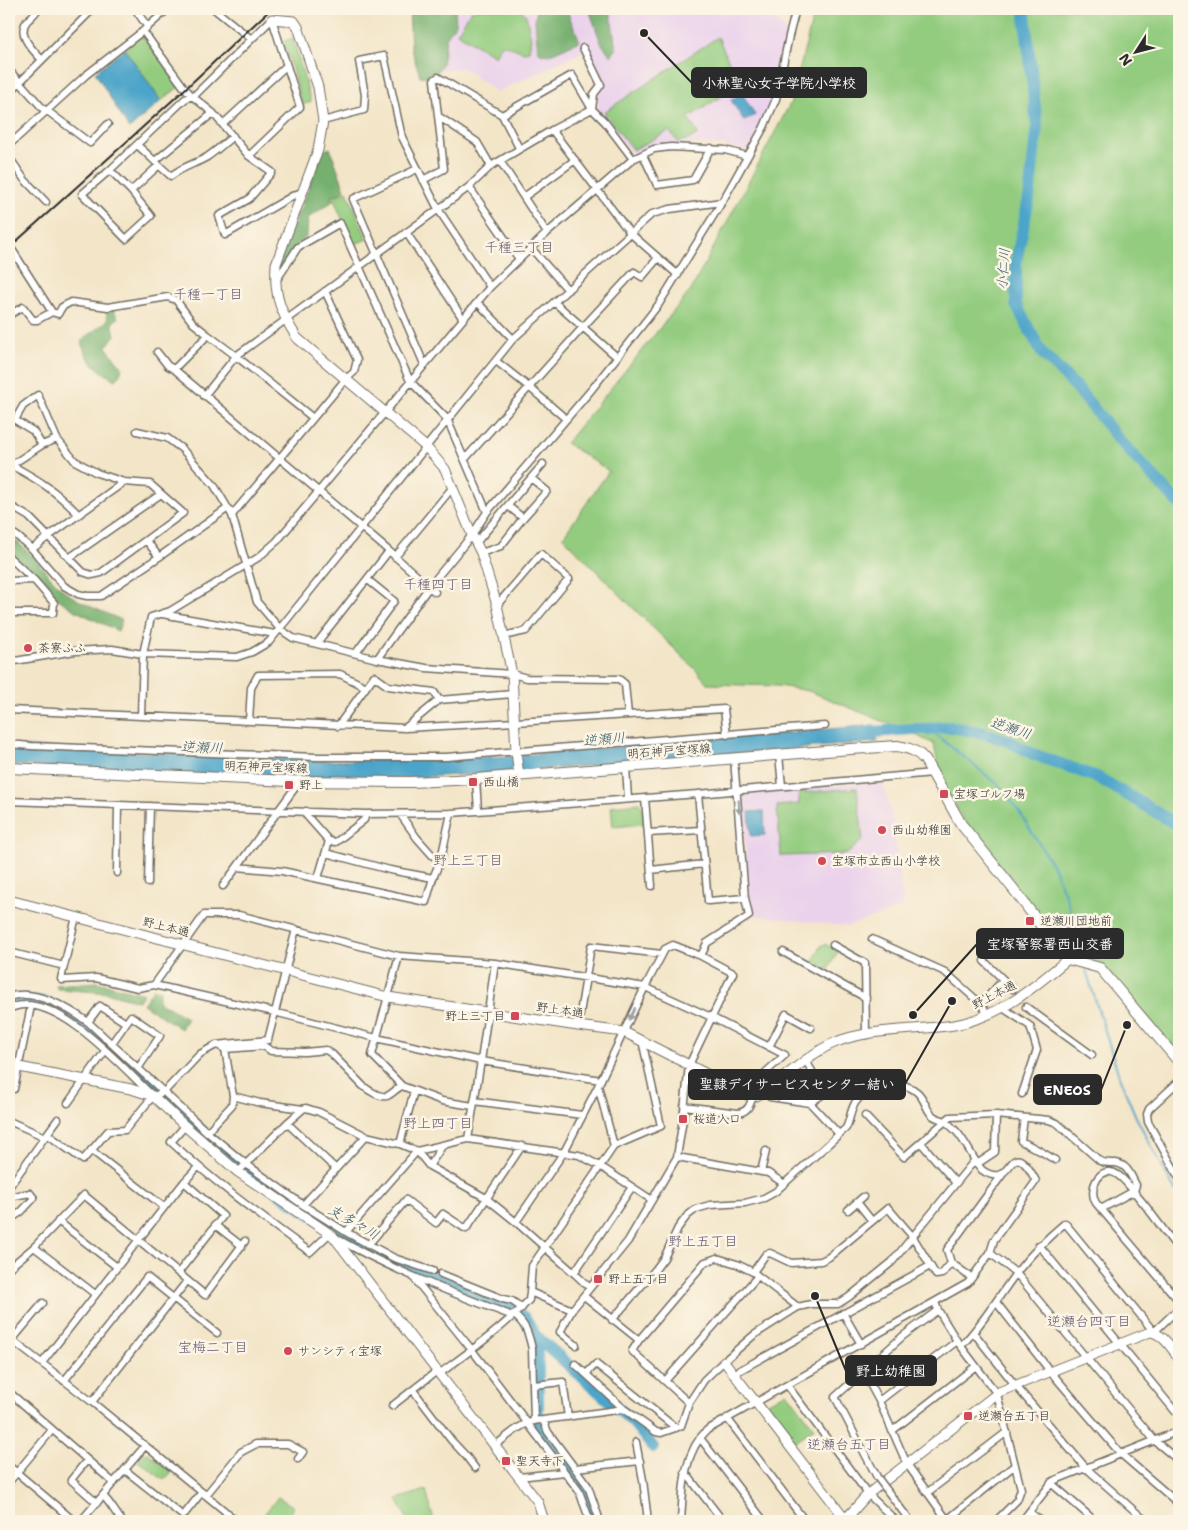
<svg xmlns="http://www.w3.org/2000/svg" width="1188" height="1530" viewBox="0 0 1188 1530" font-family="'Shantell Sans','Klee One',sans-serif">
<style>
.built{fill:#ead1ec}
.green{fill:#93cc7f;stroke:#5f7c55}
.forest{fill:#76b06e;stroke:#506e4c}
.water{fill:#4ca4c9;stroke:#3c687a}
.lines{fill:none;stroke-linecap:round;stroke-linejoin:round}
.stream{stroke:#4ca4c9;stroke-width:2}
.river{stroke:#4ca4c9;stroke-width:12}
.street-casing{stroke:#716c62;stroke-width:9}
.secondary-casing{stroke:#716c62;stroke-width:11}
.primary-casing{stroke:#716c62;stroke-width:12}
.street{stroke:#fff;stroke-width:6}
.secondary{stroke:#fff;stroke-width:9}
.primary{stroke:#fff;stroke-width:10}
.rail{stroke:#2b2b2b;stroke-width:2}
.street-bridge-casing{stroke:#716c62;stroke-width:9;stroke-linecap:butt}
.street-bridge{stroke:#fff;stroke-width:6}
.oneway{fill:#a0a0a0}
.poi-dot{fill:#d1495b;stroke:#fcf5e5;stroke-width:2}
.labels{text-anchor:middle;stroke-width:5;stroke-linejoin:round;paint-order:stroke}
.poi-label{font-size:12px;fill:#2b2b2b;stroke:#fcf5e5;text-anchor:start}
.street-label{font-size:12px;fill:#2b2b2b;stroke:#fcf5e5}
.neighbourhood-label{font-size:14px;fill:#655a74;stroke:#fcf5e5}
.water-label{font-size:14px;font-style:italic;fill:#385b6a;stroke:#fcf5e5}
.leader{fill:none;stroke:#2b2b2b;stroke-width:2}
.callout-dot{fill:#2b2b2b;stroke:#fcf5e5;stroke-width:2}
.callout{fill:#2b2b2b;stroke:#2b2b2b;stroke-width:2}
.callout-label{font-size:14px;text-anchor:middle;font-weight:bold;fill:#fff}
</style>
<rect width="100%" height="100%" fill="#fcf5e5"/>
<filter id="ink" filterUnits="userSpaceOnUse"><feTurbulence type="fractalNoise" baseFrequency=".02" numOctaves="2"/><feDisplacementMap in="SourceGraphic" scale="10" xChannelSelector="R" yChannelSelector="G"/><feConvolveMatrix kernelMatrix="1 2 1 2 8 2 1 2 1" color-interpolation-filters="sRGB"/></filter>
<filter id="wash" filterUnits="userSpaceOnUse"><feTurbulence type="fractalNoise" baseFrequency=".0096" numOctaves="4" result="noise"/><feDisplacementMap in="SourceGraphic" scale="20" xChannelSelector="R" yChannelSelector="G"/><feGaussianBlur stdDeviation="1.12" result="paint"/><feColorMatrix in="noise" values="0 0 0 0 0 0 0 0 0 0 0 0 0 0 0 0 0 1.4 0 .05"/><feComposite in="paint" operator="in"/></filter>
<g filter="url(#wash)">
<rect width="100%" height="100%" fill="#f3e5c8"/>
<path class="built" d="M419 9H767V13L784 28 786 35 771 105 751 148 745 151 722 145 672 144 646 146 636 153 631 152 597 109V97L604 86 588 49 497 92 463 68 438 71Z
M882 781 892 816 904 907 848 926 751 915 741 793Z"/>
<path class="green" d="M479 9H520L526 15 531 38 529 51 524 52 502 44 495 56 457 33 471 11Z
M815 9H1179V1057L1101 963 1068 951 1046 920 1038 911 1035 912 972 834 941 782 934 744 909 732 809 691 779 686 708 684 696 670 623 598 563 537 609 471 566 443 691 290 791 102Z
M139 37H143L180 86 161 101 125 49Z
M718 37 739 85 688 118 698 134 690 139 678 142 669 131 633 150 604 112Z
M293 38 311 102 302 105 284 41Z
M347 191 367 239 353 245 333 197Z
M857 788 863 840 847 854 781 856 777 806 799 804V793Z
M639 803 642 807 644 824 613 827 611 806Z
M825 944 838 951 828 970 813 961 821 946Z
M787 1392 814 1428 793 1443 765 1408 768 1402Z
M148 1453 172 1472 164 1480 138 1461 144 1454Z
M426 1490 434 1521H408L397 1499Z
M278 1497 294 1507 283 1521H259Z"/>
<path class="forest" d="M409 9H455L456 24 446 38 442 64 433 78 420 76 411 48Z
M537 9H566L580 41 548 55 538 52 535 21Z
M589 9H610L616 49 611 56 601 43Z
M330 148 345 190 331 197 333 201 308 218 307 236 295 246 280 272 279 263 323 151Z
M113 309 118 318 112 323 115 335 106 347 122 367 119 377 116 380C99 372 85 359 81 341L108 320 106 311Z
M9 537C31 550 44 572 62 589 77 602 103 612 122 620L118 631 74 610 54 596 27 566 9 554Z
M97 982 144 994 138 1001 109 993 57 989 56 985Z
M154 988 160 990 158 1001 187 1018 181 1029 143 1004Z"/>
<path class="water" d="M125 49 161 101 129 129 95 72Z
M742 93 755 115 744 121 731 100Z
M875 725 878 742 514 772 385 779 301 778 9 765V746L319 761 444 759 513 756Z
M764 811 765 835 751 836 749 812Z"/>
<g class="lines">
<path class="stream" d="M929 729 1001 787 1018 810 1053 866 1064 892 1073 917 1084 960
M1085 967 1120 1079 1136 1117 1179 1198"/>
<path class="river" d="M1026 9 1025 16 1037 126 1029 198 1016 262V305L1042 353 1077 388 1120 441 1179 504
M859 733 913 729H929L941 727H952L984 733 1006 740 1033 754 1099 778 1179 826
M9 1003 21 1000 40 1001 56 1006 72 1015 104 1042 236 1162 293 1203 326 1224 361 1245 402 1266 508 1306 525 1318 535 1335 538 1367V1416L540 1429 585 1491 596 1521
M535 1335 633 1422 653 1447"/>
</g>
</g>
<g filter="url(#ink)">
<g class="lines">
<g class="street-casing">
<path id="street" d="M38 9C35 14 31 17 27 21 16 35 33 50 42 60
M135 9 147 26
M214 9 250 38
M143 31 183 86 192 96 213 113 249 156 272 172 249 199 219 216 225 235 294 195 302 192
M583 48 601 85 594 94 592 109 605 122 633 159
M9 70 45 111
M9 93 93 9
M46 110 90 143 108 124
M502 115 519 148
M438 116 477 142 491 166
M323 121 364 110 365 95 359 61 384 56 402 137 438 209 490 287
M223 124 286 66
M9 145 86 75 143 31 168 9
M137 145C149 155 159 166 171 176 182 167 195 164 207 157 216 151 225 143 233 136
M643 155 657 185 693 180 711 148
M9 157 24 179 46 202
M155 161 213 113
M500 161 547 233
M417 169 353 199 424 364
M110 170 131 191 151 216 126 239 82 194 110 170 185 99 195 95 272 19 300 107 249 156
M423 180 444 169 434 80 438 77 502 115 572 75 592 109 552 130
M469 187 519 259
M131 191 158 166
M524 197 575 160
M406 232 463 319
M9 247 13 251 52 312
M531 248 568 290
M276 281 298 247 340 223 410 381 447 419 487 512
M554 302 617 357
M478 303 513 339
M9 315 23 307 33 320H37L52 312 58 314 62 307 71 302 108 307 168 297 176 300 193 323 208 335 236 356 313 418
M157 352 168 366 174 369 389 551 435 592
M496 361 529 387 566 419
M174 369 208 335
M204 396 236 356 469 187 491 166 552 130 630 233 678 275
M137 431 167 438 182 449 214 485 232 515 257 602 280 629 293 638 377 659 426 668 512 674 527 678 619 679 625 684 628 715
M465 459 583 327 634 272 642 277 658 258
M11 465C39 480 56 491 78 514
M10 466 42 445 57 439
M531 478 543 464
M9 505 29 517 83 572 92 575 101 573 183 513 150 484 124 482 97 473 75 461 57 439 38 395 23 406 15 420 33 431 42 445
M232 515 345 380 354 372 357 360 325 291
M9 531 17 536 32 549 64 586 78 594 87 596H101L159 557 228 508
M146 540 159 557
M476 543 531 478 547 491 523 518
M32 549 49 536 124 482
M481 553 501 546 523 518 508 506
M9 557 34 580 54 603 53 613H9
M395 557 453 487
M69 558 161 494
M9 581 34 580
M497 605 541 554 569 579 526 631 503 636
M162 614 275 634
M317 643 389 551
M356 653 394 601 368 580
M377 659 429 587 472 535 487 512 592 389 659 304 722 202 764 127 776 99 789 36 796 9
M9 662 75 651 112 649 143 654 237 657 252 652 269 642 513 339 652 214 670 209 722 202
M9 710 405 728 516 722 724 709 727 735
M141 716 143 654 151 617 170 611 259 557 277 541 490 287 547 233 633 159 654 149 671 147 725 150 747 156
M249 721 251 688 258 675 340 674 366 687
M338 726 374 676 388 686 434 692 439 700 513 694
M405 728 439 700
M9 744 31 746 316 757H446L825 726
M779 755 782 786
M626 767 628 799
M476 779 478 811
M698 794 708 901 745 898
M645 798 652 886
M9 801 366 814 451 813 698 794 933 773
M306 811V815L329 841 336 842 364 820 366 814
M400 814 417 838 433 856 441 859
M648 833 701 830
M326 853 390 870 433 878
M237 867 282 871 426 902 433 878 441 859 451 813
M651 870 704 864
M117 873 118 805
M318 878 329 841
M148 883 150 806
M223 886 300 781
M872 939 945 972 981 1004 988 1015
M833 945 865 963 866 1035
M9 952 64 966 61 979 62 980 96 978 138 988 154 985 274 1012 376 1038 481 1061 601 1080
M783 952 866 998
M399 956 372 1055 402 1086 442 1101 473 1106
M984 961 1013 989
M64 966 76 917
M154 985 204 915H239L399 956 495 963 645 987 711 1017 785 1055 766 1072 774 1085
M9 997C35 988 68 1008 88 1022L207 1132 246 1164 303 1205 346 1232 394 1258 433 1271
M981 1004 1003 980
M1026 1007 1092 1055
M1003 1008 1030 1026 1037 1050 1022 1094
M9 1009C13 1007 19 1005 24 1005 66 1003 121 1066 151 1094
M88 1022 100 1006 126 1023
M578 1026 591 946 662 954
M112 1043 131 1016 160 1036 139 1067
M217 1045 225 1049 264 1046 271 1051 305 1052 326 1050 332 1054 363 1086C368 1090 380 1098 387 1096 392 1094 397 1088 402 1086
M769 1047 786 1014 811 1028
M806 1061 825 1093 810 1103
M1179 1081 1149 1109 1147 1114 1148 1122 1179 1178
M9 1089H14L31 1006
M765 1091 770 1097 810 1103 839 1134
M233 1096 260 1103 303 1109
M474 1101 582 1115
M68 1103 105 1051
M684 1106 738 1113C748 1112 750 1105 753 1096
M865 1116 904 1157 950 1117 996 1115 1049 1120 1057 1123 1100 1161C1106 1164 1110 1163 1116 1163 1128 1165 1131 1176 1136 1185L1134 1191 1101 1209
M1024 1118 1021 1141 1042 1152 1055 1160
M9 1121 45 1137
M287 1123 336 1169
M185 1126 171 1142C215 1183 262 1217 310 1252L329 1234
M207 1132 232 1105 233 1096 225 1049
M47 1134 58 1119
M468 1139 481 1061 495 963
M921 1143 956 1183
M400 1144 414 1091
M614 1146 661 1126 642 1040
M91 1150 164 1207
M677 1157 768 1173 783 1183
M977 1164 995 1152 996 1115
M429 1166 443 1145
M238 1172 287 1123 303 1109 306 1108 319 1112 366 1136 400 1144 417 1151 468 1139 579 1155 600 1166 652 1200
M761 1172 766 1151
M9 1187 47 1134 83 1160 108 1131 125 1130 153 1096 164 1092 200 1054 216 1045 268 1040 296 929
M9 1197 30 1193 34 1198 21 1212 9 1220
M857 1202 872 1221
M303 1205 366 1136
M848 1210 863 1197
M58 1221 117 1267
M516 1222 564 1152 598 1086 645 987 665 949 673 945 701 956 707 943 749 916 745 898 734 759
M215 1225 242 1246
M346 1232 417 1151 429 1166 486 1198 516 1222 574 1273 632 1187
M336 1238C392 1270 452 1293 513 1316
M368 1245 406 1200 436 1223 443 1214 466 1229 522 1146
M1039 1245 1179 1416
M34 1247 95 1294
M1179 1250C1167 1235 1156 1219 1144 1204 1136 1195 1128 1182 1118 1175 1101 1163 1087 1188 1096 1203L1179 1301
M990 1253 1016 1273 1155 1441 1179 1461
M9 1268 34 1247 84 1195 205 1295 245 1241
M753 1272 766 1254 770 1253 791 1263 821 1261 829 1257 888 1208 913 1237 936 1275 942 1274 951 1263
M178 1273 223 1216 184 1182
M574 1273 590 1288
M441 1274 503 1299 512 1301 522 1308
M413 1277 472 1350 579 1491 590 1521
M972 1278 951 1263 947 1250 1002 1175
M530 1292 532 1266 614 1146 598 1086
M584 1296 639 1340 705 1262 717 1258 737 1264 753 1272 798 1307
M935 1302 938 1310 957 1341 997 1394 1021 1489 1017 1500 996 1521
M996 1302 1050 1371 1121 1454 1179 1504
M572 1310 560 1332 576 1345
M843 1313 861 1344
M514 1315C526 1324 529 1335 532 1349L534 1420
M612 1320 655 1270 664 1258 678 1228 687 1216 696 1209 710 1205 745 1203 764 1198 775 1192 846 1128C850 1121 850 1111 855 1103 867 1085 899 1077 917 1092 925 1099 925 1107 931 1114 934 1118 941 1119 945 1121 949 1124 953 1128 956 1131 967 1143 972 1158 982 1170 1011 1190 1008 1146 1025 1164 1030 1169 1033 1176 1036 1181L994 1240 990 1253 968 1283 707 1430C683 1453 683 1490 681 1521
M974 1333 1015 1385 1086 1468 1146 1521
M9 1338 92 1402 237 1521
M12 1340 43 1303
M639 1340 632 1351 689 1403
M961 1346C983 1324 998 1297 1017 1272 1031 1254 1047 1238 1065 1223L1154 1332 1179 1308
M42 1363 184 1182 198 1167
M575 1364 624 1409 656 1432 661 1433 681 1426 689 1403 704 1380 724 1361 754 1335 798 1307 811 1304H838L849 1297 892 1262 974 1161
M863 1371 879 1401 907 1464 948 1521
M439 1374C470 1351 503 1328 529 1300L530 1292 572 1310 628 1241 677 1157 683 1119 689 1065 733 973 701 956
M586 1374 596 1364 676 1428
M733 1374 930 1266
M64 1381 147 1277 217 1333
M665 1381 758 1276
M533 1385 563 1382 568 1417
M787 1385 868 1494 896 1521
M413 1390 451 1440 466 1456 475 1468
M9 1392 114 1483
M879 1401 957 1341
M92 1402 187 1281
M392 1406 437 1371
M727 1418 805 1521
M543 1420 548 1432 588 1486 600 1521
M892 1431 976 1366
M700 1438 764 1521
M636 1442 643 1480 648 1521
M494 1446C510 1435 523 1420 543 1420L624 1409
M87 1460 71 1480 97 1503
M9 1466 74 1521
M575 1468 640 1461
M125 1470 183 1516 202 1492
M685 1472 723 1521
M519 1477 564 1472
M877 1477 835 1397 903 1336 938 1310
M9 1482 52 1430
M1051 1483 1095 1521
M886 1489 910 1521
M928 1492 1007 1432
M206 1495 241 1452 256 1444H288L303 1452 298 1459
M103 1496C111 1503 115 1513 122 1521
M1029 1512 1041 1521
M947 1520 1015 1465
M81 1521 145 1446
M221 1521 228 1513
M1022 1521 1053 1481 1171 1434 1179 1429"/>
</g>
<g class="secondary-casing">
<path id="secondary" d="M272 19 294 21 298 27 318 87 323 121 318 150 276 264C274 296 280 311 297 338L426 447 445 469 472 535 481 553 497 605 512 674 516 752 519 776
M9 900 388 997 578 1026 624 1032 750 1096H756L762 1093C786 1078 808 1054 834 1043 869 1028 916 1031 954 1025 1000 1017 1033 988 1068 959
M9 1065 131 1089 153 1096 185 1126 238 1172 333 1236 538 1502 544 1521
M724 1361 847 1521
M844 1521 868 1494 999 1392 1150 1332C1163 1333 1172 1349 1179 1358"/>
</g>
<g class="primary-casing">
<path id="primary" d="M9 768 289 781 411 782 476 779 851 749 897 746C909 748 918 751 925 760L961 824 1015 891 1064 956 1068 959 1100 968 1179 1062"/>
</g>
<use href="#street" class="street"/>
<use href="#secondary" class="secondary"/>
<use href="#primary" class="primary"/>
<path class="rail" d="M9 248 185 89 271 9"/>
<g class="street-bridge-casing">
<path id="street-bridge" d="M877 1477 886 1489"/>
</g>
<use href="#street-bridge" class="street-bridge"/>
</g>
<defs><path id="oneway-solid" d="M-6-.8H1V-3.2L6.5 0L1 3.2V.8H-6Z" transform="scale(1.25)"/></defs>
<g class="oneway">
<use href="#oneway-solid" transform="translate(739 807) rotate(86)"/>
<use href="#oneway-solid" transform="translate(632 1014) rotate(115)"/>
</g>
</g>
<g class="poi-dot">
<circle cx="28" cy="648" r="5"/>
<rect x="468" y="777" width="10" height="10" rx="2.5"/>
<rect x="284" y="780" width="10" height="10" rx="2.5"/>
<rect x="939" y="789" width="10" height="10" rx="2.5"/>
<circle cx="882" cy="830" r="5"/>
<circle cx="822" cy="861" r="5"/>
<rect x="1025" y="916" width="10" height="10" rx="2.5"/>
<rect x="510" y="1011" width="10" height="10" rx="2.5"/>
<rect x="678" y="1114" width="10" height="10" rx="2.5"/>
<rect x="593" y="1274" width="10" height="10" rx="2.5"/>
<circle cx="288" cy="1351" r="5"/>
<rect x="963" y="1411" width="10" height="10" rx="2.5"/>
<rect x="501" y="1456" width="10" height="10" rx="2.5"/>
</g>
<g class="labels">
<g class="poi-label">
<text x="38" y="652">茶寮ふふ</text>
<text x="483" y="786">西山橋</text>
<text x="299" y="789">野上</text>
<text x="954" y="798">宝塚ゴルフ場</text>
<text x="892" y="834">西山幼稚園</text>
<text x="832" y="865">宝塚市立西山小学校</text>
<text x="1040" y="925">逆瀬川団地前</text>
<text x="505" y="1020" text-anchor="end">野上三丁目</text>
<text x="693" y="1123">桜道入口</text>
<text x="608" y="1283">野上五丁目</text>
<text x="298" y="1355">サンシティ宝塚</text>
<text x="978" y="1420">逆瀬台五丁目</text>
<text x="516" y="1465">聖天寺下</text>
</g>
<g class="street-label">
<text transform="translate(669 751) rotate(-4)" y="4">明石神戸宝塚線</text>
<text transform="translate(266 767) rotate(2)" y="4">明石神戸宝塚線</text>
<text transform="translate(166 927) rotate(14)" y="4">野上本通</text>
<text transform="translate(994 995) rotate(-27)" y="4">野上本通</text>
<text transform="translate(560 1010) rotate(8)" y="4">野上本通</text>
</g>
<g class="neighbourhood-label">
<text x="519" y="252">千種三丁目</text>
<text x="208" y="299">千種一丁目</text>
<text x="438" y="589">千種四丁目</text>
<text x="468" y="865">野上三丁目</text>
<text x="438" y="1128">野上四丁目</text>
<text x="703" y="1246">野上五丁目</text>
<text x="1089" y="1326">逆瀬台四丁目</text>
<text x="213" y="1352">宝梅二丁目</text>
<text x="849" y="1449">逆瀬台五丁目</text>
</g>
<g class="water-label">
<text transform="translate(1003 269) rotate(-86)" y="5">小仁川</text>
<text transform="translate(1011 728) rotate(18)" y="5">逆瀬川</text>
<text transform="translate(604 739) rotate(-5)" y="5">逆瀬川</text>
<text transform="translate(202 747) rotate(3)" y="5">逆瀬川</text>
<text transform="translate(354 1222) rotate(30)" y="5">支多々川</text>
</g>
</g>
<path class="leader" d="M644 33L692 83M913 1015L977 944M952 1001L905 1084M1127 1025L1101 1090M815 1296L846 1371"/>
<g class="callout-dot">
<circle cx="644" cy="33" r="5"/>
<circle cx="913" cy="1015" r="5"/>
<circle cx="952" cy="1001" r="5"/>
<circle cx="1127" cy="1025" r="5"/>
<circle cx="815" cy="1296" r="5"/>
</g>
<g class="callout">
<rect x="692" y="68" width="174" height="29" rx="5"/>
<rect x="977" y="929" width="146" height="29" rx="5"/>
<rect x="689" y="1070" width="216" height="29" rx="5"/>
<rect x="1034" y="1075" width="67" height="29" rx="5"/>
<rect x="846" y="1356" width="90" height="29" rx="5"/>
</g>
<g class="callout-label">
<text x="779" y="88">小林聖心女子学院小学校</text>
<text x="1050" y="949">宝塚警察署西山交番</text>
<text x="797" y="1089">聖隷デイサービスセンター結い</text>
<text x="1067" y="1095">ENEOS</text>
<text x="891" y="1376">野上幼稚園</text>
</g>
<rect width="1188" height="1530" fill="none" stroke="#fcf5e5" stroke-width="30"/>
<g transform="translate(1136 52) rotate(234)" stroke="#fcf5e5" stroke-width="4" paint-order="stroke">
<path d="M0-4L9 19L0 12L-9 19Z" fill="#2b2b2b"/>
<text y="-8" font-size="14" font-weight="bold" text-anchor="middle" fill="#2b2b2b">N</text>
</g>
</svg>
